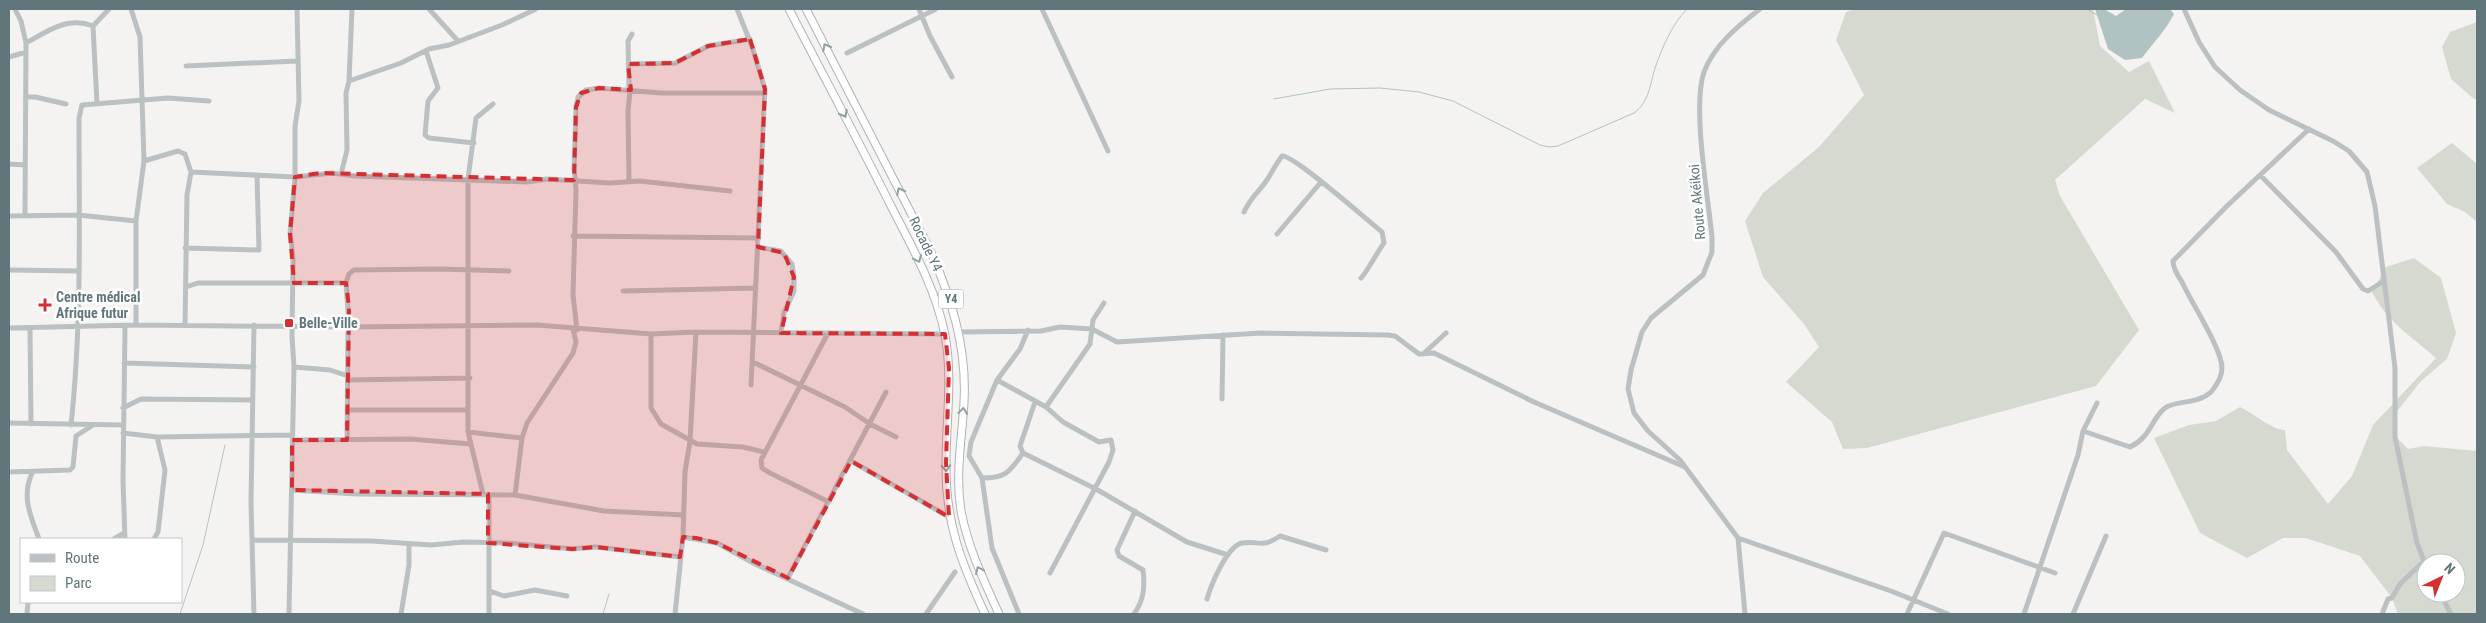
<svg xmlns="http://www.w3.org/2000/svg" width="2486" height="623" viewBox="0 0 2486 623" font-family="'Roboto Condensed',sans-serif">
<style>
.green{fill:#d5d9d0;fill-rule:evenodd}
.water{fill:#b1c2c3}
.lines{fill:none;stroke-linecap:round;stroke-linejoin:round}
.stream{stroke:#b1c2c3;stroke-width:1}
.highway-casing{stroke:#aeb4b5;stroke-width:9}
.minor{stroke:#bbc1c2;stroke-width:5}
.highway{stroke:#fff;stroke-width:7}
.oneway{stroke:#909fa2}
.marked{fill:#d62f33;fill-opacity:0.2;stroke:#d62f33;stroke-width:4;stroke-dasharray:10 6;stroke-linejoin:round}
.poi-dot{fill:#d62f33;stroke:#fff;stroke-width:2}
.labels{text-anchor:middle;stroke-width:5;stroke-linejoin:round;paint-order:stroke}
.shield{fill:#fff;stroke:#909fa2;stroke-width:1}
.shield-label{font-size:12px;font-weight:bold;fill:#61767a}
.street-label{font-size:14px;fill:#61767a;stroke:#fff}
.poi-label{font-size:14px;font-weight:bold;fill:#61767a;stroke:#fff;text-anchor:start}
</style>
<rect width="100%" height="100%" fill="#f4f3f1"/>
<path class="green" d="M1855 9H2093L2100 46 2129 72 2149 61 2175 113 2145 99 2055 180 2060 196 2139 330 2096 386 1867 448 1843 449 1832 422 1786 382 1819 347 1804 324 1763 277 1745 221 1763 193 1819 147 1864 95 1836 40 1846 12Z
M2477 22V99H2474L2451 79 2442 47 2450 32Z
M2452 143 2477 164V222L2465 212 2447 204 2417 168Z
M2414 258 2441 278 2456 333 2447 359 2421 381 2395 414V436L2408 449 2424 446 2477 451V614H2398L2392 598 2360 556 2306 538H2283L2247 558 2200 533 2154 438 2189 425 2216 421 2240 407C2255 414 2272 430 2285 430L2287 450 2328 504 2352 476 2373 425 2436 358C2412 337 2387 322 2372 292L2386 267ZM2426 563H2456V593H2426Z"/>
<path class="water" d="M2095 9H2104L2116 16 2126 9H2170L2174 14C2166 30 2153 43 2142 58L2125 60 2108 49Z"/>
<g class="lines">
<path class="stream" d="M2087 9 2097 15
M1274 99 1330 89 1380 88 1419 92 1453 101 1540 145 1549 147 1558 146 1634 113C1649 102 1650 85 1655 68 1662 48 1672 24 1687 9
M180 614 203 545 225 445
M603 614 609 594"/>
<g class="highway-casing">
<path id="highway" d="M789 9C823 75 858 140 891 206 912 247 936 289 945 335 953 378 946 419 946 463 945 522 961 562 985 614
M806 9 931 252C952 300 967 348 964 402 962 439 955 474 961 511 968 548 984 581 999 614"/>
</g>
<path class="minor" d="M15 9 21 21 26 43 25 215
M131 9 140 37 144 161 136 221V325
M429 9 458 41
M737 9 753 49 765 89 751 385
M919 9 930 36 952 77
M1042 9 1108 151
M2184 9 2199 42 2215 67 2240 90 2269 110 2333 141 2349 151 2367 172 2375 206 2395 368V437L2417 543 2426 566
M26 43C48 31 67 16 93 26
M426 51 438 88 428 101 425 135 429 138 474 143
M847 53 936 9
M9 57 26 52
M628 64 675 63 708 46 750 39
M186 66 297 61
M349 81 401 63 429 49 449 45 502 25 536 9
M629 90 628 41 632 34
M27 97H35L66 104
M97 104 93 26 109 9
M144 161 178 151 185 154 191 172 187 195 185 325
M9 164 25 165
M191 172 295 177 332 173 355 176 527 182 547 179 609 183 640 181 730 191
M341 174 347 150 346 93 349 81 352 9
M2260 175 2336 252 2363 289 2368 291 2384 281
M629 181 628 111 630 91
M1244 212C1251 197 1258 193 1267 180 1272 172 1276 164 1282 156 1293 154 1368 221 1382 232L1384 243C1378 251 1365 275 1361 278
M9 216 78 215 136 221
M1277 234 1321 182
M573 236 759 238
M758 247 781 251 792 264 794 277V291L784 313 781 333
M185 248 259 250 257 175
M9 270 79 271
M186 287 198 283H346
M623 291 756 288
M125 326 123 481 125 539
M349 327 346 283 349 274 354 270 438 269 509 271
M9 328 136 325 348 327 537 325 651 334 696 332 945 334
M30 328 31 424
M577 330 573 295 576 190 574 168 576 107 578 97 586 90 599 88 661 93H765
M960 332 1041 331 1060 327 1092 329 1117 342 1261 333 1388 335 1395 336 1419 354 1434 353 1534 402 1685 467
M828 333 761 460 762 468 770 473 829 502
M651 334V408L661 424 697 444 743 447 764 452
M1423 354 1446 333
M753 362 845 407 870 424 896 437
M124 363 254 367
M294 367 330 370 348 376
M348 380 470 378
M997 380 1046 407 1063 422 1099 442 1111 440 1113 450 1109 462 1050 573
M1222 399 1223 335
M1046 407 1090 344 1093 320 1104 303
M123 408 141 399 252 400
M347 410H468
M9 423 123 425
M71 425C82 323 79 221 79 118L82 105 168 98 209 101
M2083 431 2130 447C2151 437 2151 419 2165 408 2175 400 2197 405 2211 392 2216 386 2222 376 2222 368 2222 349 2191 302 2182 282 2178 276 2173 269 2173 261L2228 205 2309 129
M468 432 522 438
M123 433 157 437 292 435
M292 440 410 439 470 444
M347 440 348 327
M1023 453 1096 489 1187 542 1228 555
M851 461 949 517
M9 472 70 470 73 467 76 436 93 425
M32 473C21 498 31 516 39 539
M982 478 969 456 971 442 997 380 1020 349 1028 330
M292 490 356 494 515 495 604 511 684 515
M483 494 468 432V179L476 118 493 104
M489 495V614
M515 495 522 438 527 423 573 353 576 342 573 329
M683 537 717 543 755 564 863 614
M1738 538 1891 591 1948 614
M114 539 124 533
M154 539 158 532 165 470 157 437
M252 540 372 541 431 545 464 542 507 543 572 549 596 547 680 557
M788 578 886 392
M490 591 504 596 535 590 567 596
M2440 593 2451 614
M1207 599C1211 585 1227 546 1242 543 1260 540 1261 549 1280 536L1326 550
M27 614 28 602
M254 614 251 503 254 325
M289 614 294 367 292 336 293 258 290 233 295 177V126L299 101 297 9
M401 614 409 565V545
M675 614 683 537 685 472 690 441 696 332
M926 614 955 572
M1019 614 992 548 982 478C1007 478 1010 471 1023 453L1020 446 1035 402
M1134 614C1144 600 1145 587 1143 570L1119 556 1117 550 1135 511
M1745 614 1738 538 1680 460 1648 431 1634 413 1628 389 1631 370 1642 332 1651 318 1703 275 1712 252V237C1708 196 1692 107 1704 72 1714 45 1739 25 1760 9
M1907 614 1944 533 2055 573
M2024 614 2078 455 2083 431 2097 403
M2073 614 2106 536
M2382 614 2388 599 2392 598 2400 584 2424 561"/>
<use href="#highway" class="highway"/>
</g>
<defs><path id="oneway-chevron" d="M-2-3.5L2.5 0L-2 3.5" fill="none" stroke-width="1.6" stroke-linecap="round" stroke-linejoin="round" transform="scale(1.25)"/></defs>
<g class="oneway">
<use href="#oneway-chevron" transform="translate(826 47) rotate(-118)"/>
<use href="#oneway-chevron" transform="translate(844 114) rotate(62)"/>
<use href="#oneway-chevron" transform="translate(900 191) rotate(-117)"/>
<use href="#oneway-chevron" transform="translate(918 259) rotate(65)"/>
<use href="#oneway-chevron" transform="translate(963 411) rotate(-85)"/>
<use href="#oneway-chevron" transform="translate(946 468) rotate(88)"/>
<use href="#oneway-chevron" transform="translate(979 570) rotate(-115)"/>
</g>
<path class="marked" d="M750 39 765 89 758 247 784 253 794 277 781 333 945 334 949 368 946 463 949 517 851 461 788 578 717 543 696 538 683 537 680 557 596 547 572 549 488 543V494L292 490V440H347L349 307 346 283H294L290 233 295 177 320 173 574 180 576 107 581 93 599 88 631 90 628 64 675 63 708 46Z"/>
<g class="poi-dot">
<path d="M42.5 297.5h5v5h5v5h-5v5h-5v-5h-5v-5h5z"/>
<rect x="284" y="318" width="10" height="10" rx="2.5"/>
</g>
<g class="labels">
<rect class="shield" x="938.5" y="289.5" width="25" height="19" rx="4"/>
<g class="shield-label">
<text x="951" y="303">Y4</text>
</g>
<g class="street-label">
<text transform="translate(1697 202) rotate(-95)" y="5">Route Akéikoi</text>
<text transform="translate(926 244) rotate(64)" y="5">Rocade Y4</text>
</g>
<g class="poi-label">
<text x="56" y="302">Centre médical<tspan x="56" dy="16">Afrique futur</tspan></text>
<text x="299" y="328">Belle-Ville</text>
</g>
</g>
<rect width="2486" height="623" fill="none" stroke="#61767a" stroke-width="20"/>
<rect x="20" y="538" width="162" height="65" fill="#ffffff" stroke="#c0c8ca"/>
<rect x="30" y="554" width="25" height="8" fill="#bbc1c2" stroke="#c0c8ca"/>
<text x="65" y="563" font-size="15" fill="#61767a">Route</text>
<rect x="30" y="576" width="25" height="15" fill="#d5d9d0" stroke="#c0c8ca"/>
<text x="65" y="588" font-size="15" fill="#61767a">Parc</text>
<g transform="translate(2441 578) rotate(43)"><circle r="24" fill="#ffffff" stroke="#c0c8ca"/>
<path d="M0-4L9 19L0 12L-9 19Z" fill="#d62f33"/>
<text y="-8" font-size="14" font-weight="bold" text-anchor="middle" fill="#61767a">N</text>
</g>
</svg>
